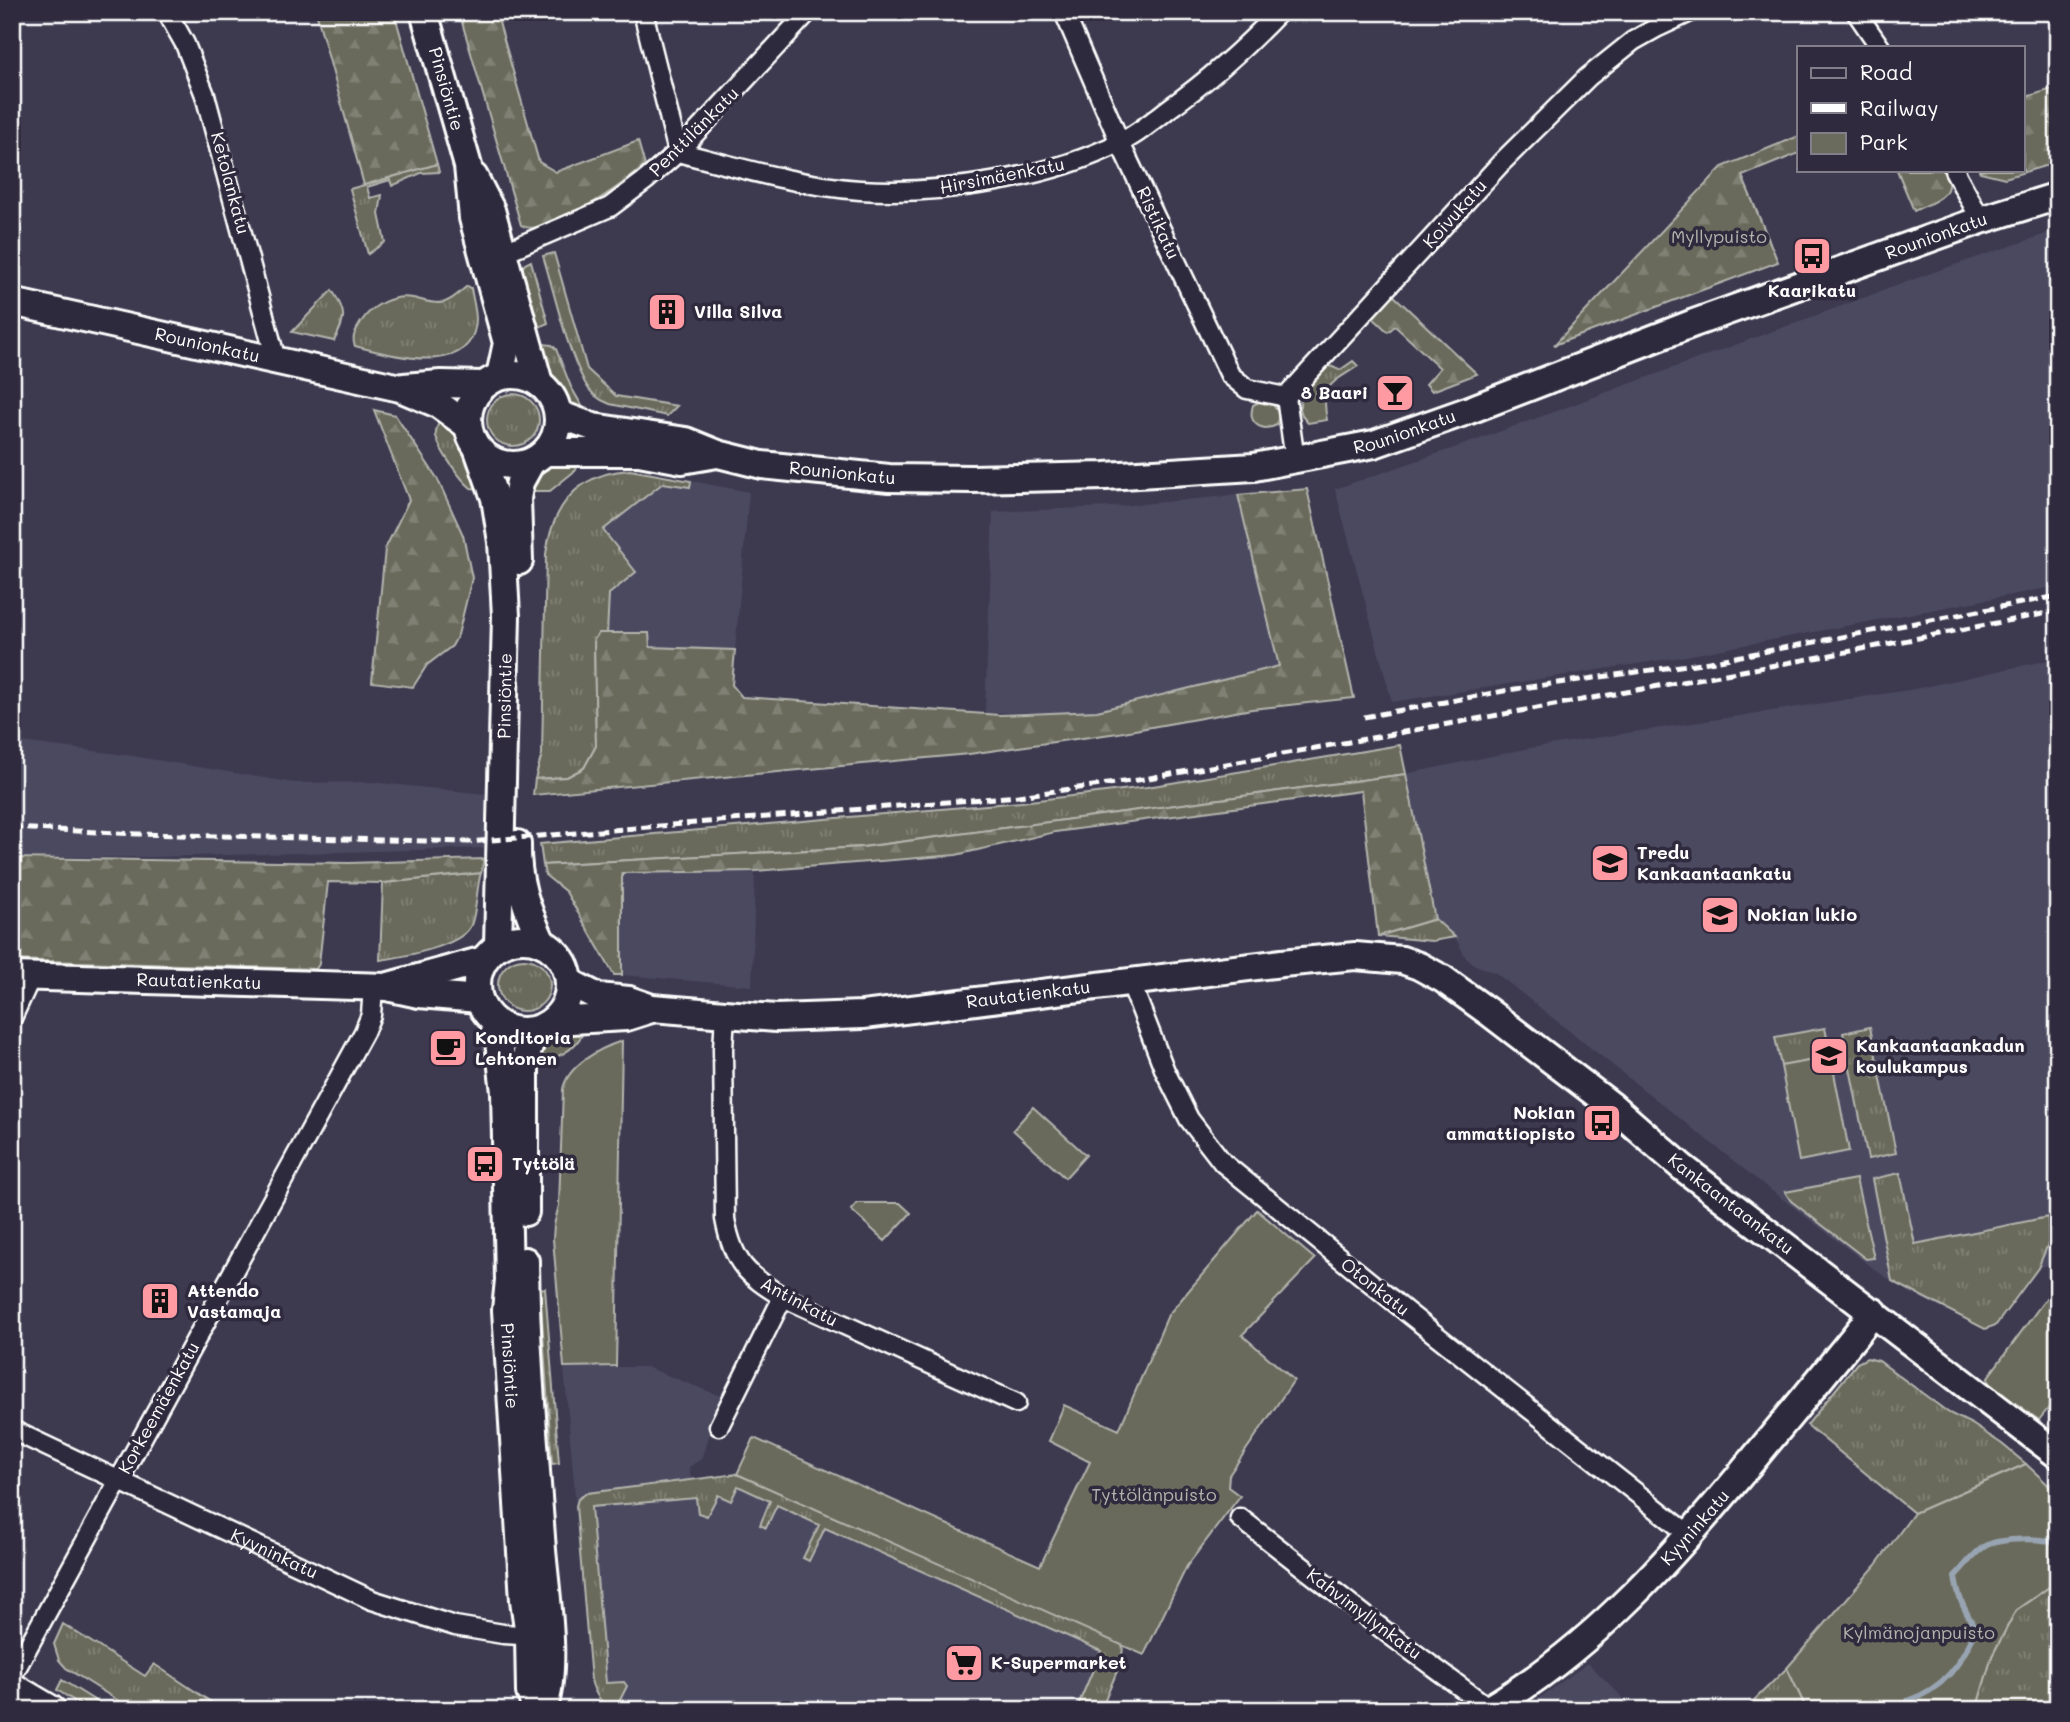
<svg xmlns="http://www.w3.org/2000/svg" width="2070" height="1722" viewBox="0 0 2070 1722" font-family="Mali,sans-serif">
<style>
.built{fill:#4b4960}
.grass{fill:url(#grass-tufts);stroke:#b4b5ae;stroke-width:2}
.forest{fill:url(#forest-firs);stroke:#b4b5ae;stroke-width:2}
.green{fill:#6a6b5c;stroke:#b4b5ae;stroke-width:2}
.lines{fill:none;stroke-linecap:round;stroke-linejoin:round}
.stream{stroke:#98a4b2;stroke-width:6}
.street-casing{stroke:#fff;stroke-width:23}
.secondary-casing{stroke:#fff;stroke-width:32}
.primary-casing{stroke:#fff;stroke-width:33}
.street{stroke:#2f2a3d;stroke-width:18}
.secondary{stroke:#2f2a3d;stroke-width:26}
.primary{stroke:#2f2a3d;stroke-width:28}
.rail{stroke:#fff;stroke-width:5;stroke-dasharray:10 5;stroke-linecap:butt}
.labels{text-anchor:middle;stroke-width:7;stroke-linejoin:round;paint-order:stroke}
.street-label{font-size:18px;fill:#fff;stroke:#2f2a3d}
.park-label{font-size:18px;fill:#b4b5ae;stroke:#2f2a3d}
.poi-label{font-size:18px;font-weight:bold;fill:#fff;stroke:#2f2a3d;text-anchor:start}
</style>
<defs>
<pattern id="grass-tufts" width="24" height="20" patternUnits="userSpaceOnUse" patternTransform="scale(1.75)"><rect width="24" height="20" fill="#6a6b5c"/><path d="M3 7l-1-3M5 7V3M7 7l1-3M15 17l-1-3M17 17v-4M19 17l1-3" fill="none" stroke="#808174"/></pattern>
<pattern id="forest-firs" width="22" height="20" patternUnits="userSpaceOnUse" patternTransform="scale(1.75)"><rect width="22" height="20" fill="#6a6b5c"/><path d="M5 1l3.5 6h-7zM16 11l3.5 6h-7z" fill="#808174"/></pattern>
</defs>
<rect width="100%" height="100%" fill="#3d3a50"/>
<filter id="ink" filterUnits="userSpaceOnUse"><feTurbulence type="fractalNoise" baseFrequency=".0143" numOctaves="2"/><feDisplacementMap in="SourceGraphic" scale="14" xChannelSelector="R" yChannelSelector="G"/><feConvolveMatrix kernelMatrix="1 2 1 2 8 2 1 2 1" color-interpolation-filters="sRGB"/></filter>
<g filter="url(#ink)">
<path class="built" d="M2058 230V586L1681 657 1392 702 1335 489 1477 440 1931 273Z
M691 481 749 492 735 650 649 647 648 633 607 634 609 594 603 530 663 483 690 487Z
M1238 495 1279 666 1098 711 985 713 993 512 1111 507Z
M2058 658V1262L2037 1268 1996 1325 1985 1329 1912 1294 1878 1272 1763 1184 1496 973 1475 965 1466 958 1455 937 1435 919 1406 774 1530 748 1915 689Z
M12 741 126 755 294 783 370 782 485 794 484 848 154 857H12Z
M755 871 752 986 622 975V873Z
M564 1367H646L723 1397 701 1459 689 1467 691 1479 737 1474 1122 1659 1101 1710H615L610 1707 594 1691 591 1680Z
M1588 1663 1635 1710H1522L1530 1705Z"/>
<path class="grass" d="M437 164 439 172 421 173 392 186 390 180 367 187 370 198 382 195 379 214 385 242 368 254 350 189Z
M554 253 587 369 616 396 677 406 667 416 610 404C599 400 590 393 585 383 565 345 556 298 543 256Z
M531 261 548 323 531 331 519 273 525 264Z
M467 286 471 288C473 302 479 318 474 332 461 376 386 354 355 346 351 337 356 330 361 322 372 305 393 294 413 298 423 300 434 305 445 302 454 299 460 292 467 286Z
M332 290C347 313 346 318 334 341L292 332Z
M543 344 552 345 556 349 571 387 585 411C557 402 547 372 536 346Z
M1353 361 1358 366C1331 384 1320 384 1327 420L1308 423C1287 403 1312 380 1325 364L1340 370Z
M487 420a26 26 0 1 1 52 0a26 26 0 1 1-52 0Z
M1261 401 1273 405 1279 413 1277 425C1261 433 1247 423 1253 405Z
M441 419C463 436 471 464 480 489L471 488C460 479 439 450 436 436 435 430 438 424 441 419Z
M579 460 576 470 550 491H526C542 465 550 464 579 460Z
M630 470 691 481 690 487 663 483 603 530 636 572 609 594 607 634 594 639 596 746 584 768 567 777 535 779 542 754 546 554C553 504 578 473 630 470Z
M1400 745 1406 774 862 847 543 865 540 844 1021 802 1147 787Z
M481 873C476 888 477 914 470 927 459 947 401 957 380 960L383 883Z
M1435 919 1455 937 1432 941 1378 936Z
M498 985a26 26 0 1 1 52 0a26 26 0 1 1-52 0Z
M1870 1027 1896 1153 1868 1159 1843 1033Z
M1825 1028 1831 1057 1781 1066 1775 1037Z
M584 1031C575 1051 556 1060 535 1061 548 1036 556 1032 584 1031Z
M1900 1173 1915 1244 2048 1217 2049 1242 2038 1268 1996 1325 1985 1329 1892 1281 1872 1179Z
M1856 1179 1874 1258 1866 1259 1791 1201 1785 1192Z
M545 1288 559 1463 552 1464 540 1289Z
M1867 1358 1879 1361 1949 1413 1972 1424 2002 1444 2026 1464 1914 1513 1807 1425 1857 1363Z
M737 1474 1123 1643 1122 1659 1101 1710H1076L1101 1651 825 1528 809 1561 803 1558 819 1525 777 1505 766 1528 760 1525 770 1501 738 1486 731 1501 718 1495 707 1516 698 1513 696 1498 591 1507 606 1683 624 1682 627 1686 620 1700 642 1710C614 1710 599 1710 591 1680L576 1506 578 1499 587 1493Z
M2052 1585H2058V1710H1976L1992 1656 2016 1610Z
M63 1624 145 1676 154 1664 223 1710H133L66 1668 59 1660 54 1644Z
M1787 1668 1807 1710H1744Z
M62 1680 110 1710H89L57 1690Z"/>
<path class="forest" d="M316 12H394L437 164 364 185Z
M459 12H496L539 162 556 172 638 141 645 166C624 183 546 241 521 225Z
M2058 87V162L2005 178 1980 172 1979 170H2023V98Z
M1799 136V153L1742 176 1778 262 1554 345 1722 167Z
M1897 170H1946C1956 197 1934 201 1914 211Z
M1392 294 1477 374 1432 391 1426 384 1440 368 1395 326 1388 332 1371 316Z
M374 410 395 415 437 478 463 535 472 578 458 635 452 646 427 665 413 687 372 682 385 549 409 500Z
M1307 489 1354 698 1252 709 1118 733 969 754 533 795 535 779 567 777 584 768 596 746 594 639 599 633H649L650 647 735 650 732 685 742 697 1000 715 1097 711 1279 666 1238 495Z
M1406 774 1435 919 1378 936 1361 791 1055 832 956 855 755 871 622 873V975H614L566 892 545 875 543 865 863 847Z
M12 858 349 863 484 859 481 873 383 883 328 882 319 964 316 969 12 960Z"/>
<path class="green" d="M622 1041 616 1366 564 1367 553 1239 554 1225 559 1205 563 1089C568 1065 600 1048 622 1041Z
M1831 1057 1849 1151 1799 1161 1781 1066Z
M1033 1107 1086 1155 1065 1178 1013 1130Z
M857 1203H900L911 1213 885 1241 851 1210Z
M1257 1210 1315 1259 1242 1335 1294 1380 1229 1475 1228 1487 1240 1496 1187 1566 1144 1655 737 1474 754 1438 1040 1566 1090 1462 1049 1441 1064 1405 1119 1430 1168 1315Z
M2058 1282V1396L2039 1420 1989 1385 1988 1377Z
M2026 1464 2058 1494V1585H2052L2016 1610 1992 1656 1976 1710H1807L1787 1668 1875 1566 1914 1513Z"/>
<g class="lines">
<path class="stream" d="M1903 1710 1907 1701C1944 1689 1961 1664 1976 1630 1966 1612 1957 1597 1955 1576 1964 1567 1975 1551 1987 1545 2000 1539 2046 1536 2058 1545"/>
<g class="street-casing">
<g id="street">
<path d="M167 12 185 44 205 95 276 360"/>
<path d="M643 12 678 152"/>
<path d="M1064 12 1120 143 1230 375 1247 389 1286 397"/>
<path d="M1856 12 1880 47"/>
<path d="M678 152C737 167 799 186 860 190 940 195 1047 179 1119 143 1136 135 1152 122 1167 110 1208 81 1244 49 1279 12"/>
<path d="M1954 170 1981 220"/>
<path d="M493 257 610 207 646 180 678 152 808 12"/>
<path d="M1295 460 1286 397 1502 162 1588 77 1633 41 1658 27 1690 12"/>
<path d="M1130 981 1165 1071 1189 1119 1223 1163 1408 1313 1691 1536"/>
<path d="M725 1014 723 1049 725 1219C733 1263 747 1275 783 1297L1016 1403"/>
<path d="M12 1018 31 977"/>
<path d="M719 1426 783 1297"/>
<path id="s1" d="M12 1430 372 1600 455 1626 503 1634 539 1636"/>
<path d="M1240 1518 1390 1635 1489 1708"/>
<path d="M12 1676 364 1032 371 1015 373 987"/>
</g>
</g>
<g class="secondary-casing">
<g id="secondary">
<path id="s2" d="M424 12 468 166 473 218 507 343 500 376"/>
<path d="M474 177 491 210 539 383"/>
<path id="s3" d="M12 302 400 388 438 404 467 425"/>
<circle cx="513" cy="420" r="45"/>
<path d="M404 387 441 384 483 385"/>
<path id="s4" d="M558 414 593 427 686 441 718 454 762 465 889 478 972 479 1105 476 1254 467 1374 444 1467 411 1694 323 1981 220 2058 196"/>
<path d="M478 450 495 498 502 542 506 616 498 946"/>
<path d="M545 452H639L682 460 717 454"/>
<path d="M519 561 517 498 520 482 531 462"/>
<path d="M517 844C516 881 527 910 542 943"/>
<circle cx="523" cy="985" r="46"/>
<path id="s5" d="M12 976 387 987 419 994 479 999"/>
<path id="s6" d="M569 982 598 997 629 1000 652 1008 776 1018 863 1015 1282 963 1355 956 1402 960 1419 966 1443 979 1490 1013 1612 1106 1682 1167 2058 1455"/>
<path d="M389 986 484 960"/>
<path d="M553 1021 626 1017 651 1009"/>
<path id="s7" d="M494 1022 499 1042 505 1092 509 1280 506 1310 524 1600 529 1635 530 1692 537 1710"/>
<path d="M525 1212V1064C527 1049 531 1037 543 1027"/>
<path d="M525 1261C526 1358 535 1454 542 1550 546 1597 558 1666 543 1710"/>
<path id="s8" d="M1487 1710C1596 1646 1677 1552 1756 1456 1796 1408 1835 1361 1874 1312"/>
</g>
</g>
<g class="primary-casing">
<path id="primary" d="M12 1687 51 1710"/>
</g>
<use href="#street" class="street"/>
<use href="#secondary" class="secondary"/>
<use href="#primary" class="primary"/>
<path class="rail" d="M1364 717 1515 689 1709 662 2058 596
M12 828 139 834 469 842 1018 796 1138 780 1831 655 2058 611"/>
</g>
</g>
<defs>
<g id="bus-square" transform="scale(2.0125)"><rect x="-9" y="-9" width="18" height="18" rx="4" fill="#ff9aa2" stroke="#2f2a3d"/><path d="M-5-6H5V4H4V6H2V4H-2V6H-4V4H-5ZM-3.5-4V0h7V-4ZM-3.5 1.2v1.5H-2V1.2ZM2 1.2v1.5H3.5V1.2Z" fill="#111"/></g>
<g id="building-square" transform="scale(2.0125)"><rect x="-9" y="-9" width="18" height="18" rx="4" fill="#ff9aa2" stroke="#2f2a3d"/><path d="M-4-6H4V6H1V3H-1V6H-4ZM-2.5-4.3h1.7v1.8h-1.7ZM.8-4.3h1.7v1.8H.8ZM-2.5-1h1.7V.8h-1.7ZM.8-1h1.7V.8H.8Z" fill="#111"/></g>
<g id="bar-square" transform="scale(2.0125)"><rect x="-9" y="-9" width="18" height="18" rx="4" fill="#ff9aa2" stroke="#2f2a3d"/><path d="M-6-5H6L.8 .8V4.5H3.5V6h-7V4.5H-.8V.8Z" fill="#111"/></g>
<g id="school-square" transform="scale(2.0125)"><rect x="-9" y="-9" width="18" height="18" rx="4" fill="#ff9aa2" stroke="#2f2a3d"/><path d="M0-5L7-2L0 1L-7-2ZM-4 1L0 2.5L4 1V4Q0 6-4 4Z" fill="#111"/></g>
<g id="cafe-square" transform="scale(2.0125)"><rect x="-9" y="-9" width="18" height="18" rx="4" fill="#ff9aa2" stroke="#2f2a3d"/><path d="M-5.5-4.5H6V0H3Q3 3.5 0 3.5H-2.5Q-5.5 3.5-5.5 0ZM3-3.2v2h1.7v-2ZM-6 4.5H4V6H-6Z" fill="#111"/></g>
<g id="supermarket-square" transform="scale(2.0125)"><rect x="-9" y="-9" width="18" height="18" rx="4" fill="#ff9aa2" stroke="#2f2a3d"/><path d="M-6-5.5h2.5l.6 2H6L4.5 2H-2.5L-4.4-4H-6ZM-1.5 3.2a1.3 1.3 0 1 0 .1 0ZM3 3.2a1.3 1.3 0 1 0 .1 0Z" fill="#111"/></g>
</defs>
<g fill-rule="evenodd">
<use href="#bus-square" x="1812" y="256"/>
<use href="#building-square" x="667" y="312"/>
<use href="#bar-square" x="1395" y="393"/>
<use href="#school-square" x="1610" y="863"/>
<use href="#school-square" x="1720" y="915"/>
<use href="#cafe-square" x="448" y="1048"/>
<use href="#school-square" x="1829" y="1056"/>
<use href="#bus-square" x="1602" y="1123"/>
<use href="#bus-square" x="485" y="1164"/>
<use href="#building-square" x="160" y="1301"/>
<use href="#supermarket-square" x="964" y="1663"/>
</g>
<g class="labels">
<g class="street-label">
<text dy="6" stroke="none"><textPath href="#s2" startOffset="80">Pinsiöntie</textPath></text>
<text transform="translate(694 132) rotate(-45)" y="6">Penttilänkatu</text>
<text transform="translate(1002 176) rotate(-11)" y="6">Hirsimäenkatu</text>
<text transform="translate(230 183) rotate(75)" y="6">Ketolankatu</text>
<text transform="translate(1455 214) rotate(-48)" y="6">Koivukatu</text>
<text transform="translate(1158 223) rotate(65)" y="6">Ristikatu</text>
<text dy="6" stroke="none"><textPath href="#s4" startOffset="1426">Rounionkatu</textPath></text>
<text dy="6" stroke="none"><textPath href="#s3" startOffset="200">Rounionkatu</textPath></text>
<text dy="6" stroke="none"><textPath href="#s4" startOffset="859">Rounionkatu</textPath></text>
<text dy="6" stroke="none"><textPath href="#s4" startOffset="292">Rounionkatu</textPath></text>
<text transform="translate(505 696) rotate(-89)" y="6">Pinsiöntie</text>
<text dy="6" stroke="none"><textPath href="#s5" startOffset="187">Rautatienkatu</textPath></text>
<text dy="6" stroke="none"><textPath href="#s6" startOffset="466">Rautatienkatu</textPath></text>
<text dy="6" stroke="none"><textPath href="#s6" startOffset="1253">Kankaantaankatu</textPath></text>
<text transform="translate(1375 1287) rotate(38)" y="6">Otonkatu</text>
<text transform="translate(799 1302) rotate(28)" y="6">Antinkatu</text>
<text dy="6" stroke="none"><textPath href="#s7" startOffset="345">Pinsiöntie</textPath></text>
<text transform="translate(159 1408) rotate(-61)" y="6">Korkeemäenkatu</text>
<text dy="6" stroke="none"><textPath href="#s8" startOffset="278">Kyyninkatu</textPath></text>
<text dy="6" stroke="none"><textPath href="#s1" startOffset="290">Kyyninkatu</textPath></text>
<text transform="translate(1364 1614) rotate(37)" y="6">Kahvimyllynkatu</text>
</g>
<g class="park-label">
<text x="1719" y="243">Myllypuisto</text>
<text x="1154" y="1501">Tyttölänpuisto</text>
<text x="1919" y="1639">Kylmänojanpuisto</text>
</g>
<g class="poi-label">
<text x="1812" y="297" text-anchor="middle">Kaarikatu</text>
<text x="694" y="318">Villa Silva</text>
<text x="1368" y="399" text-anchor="end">8 Baari</text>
<text x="1637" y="859">Tredu<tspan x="1637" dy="21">Kankaantaankatu</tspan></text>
<text x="1747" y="921">Nokian lukio</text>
<text x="475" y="1044">Konditoria<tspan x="475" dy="21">Lehtonen</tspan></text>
<text x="1856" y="1052">Kankaantaankadun<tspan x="1856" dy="21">koulukampus</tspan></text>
<text x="1575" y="1119" text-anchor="end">Nokian<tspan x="1575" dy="21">ammattiopisto</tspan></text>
<text x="512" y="1170">Tyttölä</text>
<text x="187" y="1297">Attendo<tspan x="187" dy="21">Vastamaja</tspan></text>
<text x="991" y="1669">K-Supermarket</text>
</g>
</g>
<rect width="2070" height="1722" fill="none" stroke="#2f2a3d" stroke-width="42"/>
<rect x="21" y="21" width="2028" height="1680" fill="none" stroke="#fff" stroke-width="2.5" filter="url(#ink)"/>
<rect x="1797" y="46" width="228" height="126" fill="#2f2a3d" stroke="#827f8b" stroke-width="2"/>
<rect x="1811" y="68" width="35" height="10" fill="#2f2a3d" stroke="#827f8b" stroke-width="2"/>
<text x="1860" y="80" font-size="21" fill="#ffffff">Road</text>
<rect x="1811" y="103" width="35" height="10" fill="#ffffff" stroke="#827f8b" stroke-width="2"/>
<text x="1860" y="116" font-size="21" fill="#ffffff">Railway</text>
<rect x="1811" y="133" width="35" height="21" fill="#6a6b5c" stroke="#827f8b" stroke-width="2"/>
<text x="1860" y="150" font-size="21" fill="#ffffff">Park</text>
</svg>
